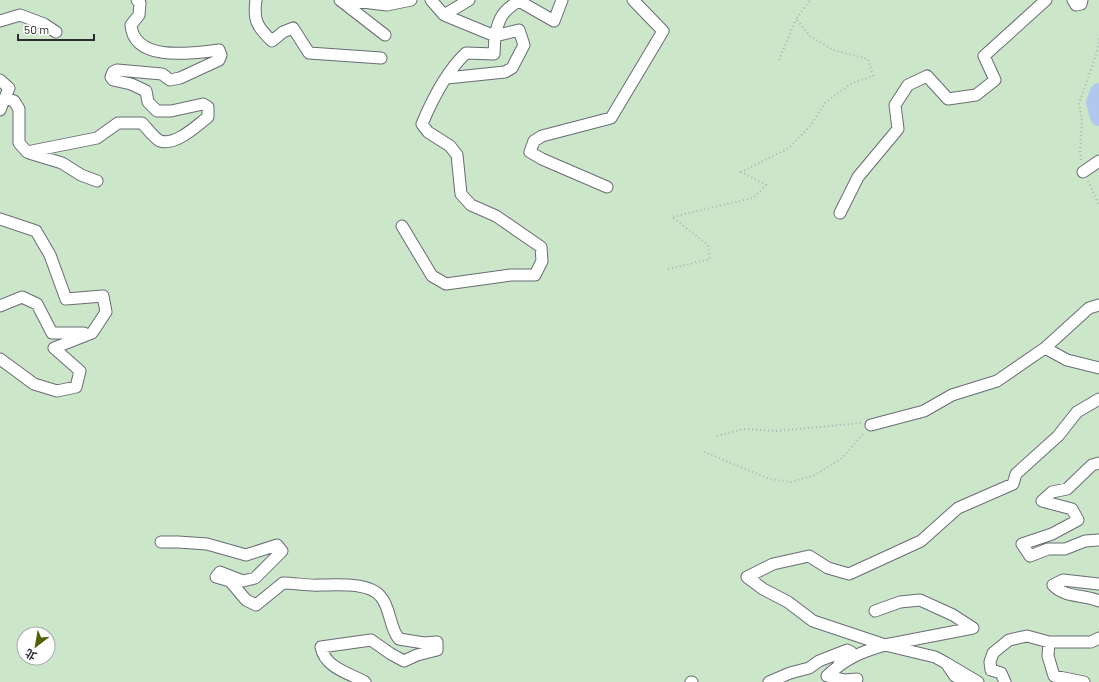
<svg xmlns="http://www.w3.org/2000/svg" width="1099" height="682" viewBox="0 0 1099 682" font-family="Barlow,'Noto Sans TC',sans-serif">
<style>
.green{fill:#cbe6c9;fill-rule:evenodd}
.lines{fill:none;stroke-linecap:round;stroke-linejoin:round}
.river{stroke:#b2c7ed;stroke-width:18}
.minor-casing{stroke:#6a6c75;stroke-width:13}
.path{stroke:#adb0b7;stroke-width:2;stroke-dasharray:1 3;stroke-linecap:butt}
.minor{stroke:#fff;stroke-width:11}
</style>
<rect width="100%" height="100%" fill="#edf0fa"/>
<path class="green" d="M0 0H1099V682H0ZM24 634H48V658H24Z"/>
<g class="lines">
<path class="river" d="M1099 92 1095 102 1099 117"/>
<g class="minor-casing">
<path id="minor" d="M256 0C253 20 257 27 272 41L283 32 293 28 309 53 381 58
M340 0 385 35
M346 0 387 5 411 0
M1073 0 1076 5 1081 4 1082 0
M444 15 469 0
M0 21 20 15 44 24 56 32
M447 78 505 72 512 68 524 45 519 30 495 36C499 18 502 11 519 1L554 21 562 0
M0 80 9 88 0 110
M5 98 14 101 19 109V143L27 152 97 138 118 123H142C147 128 154 138 160 141 176 146 196 126 208 117V107L203 104 171 111H157L148 102 146 91 131 84 113 80 111 77 113 72 117 70 162 74 170 80 180 78 219 60 221 55 219 50C193 53 134 63 131 25L139 15 140 3 137 0
M29 153 62 163 81 175 97 181
M1083 172 1099 161
M607 187 542 159 530 152 534 141 542 136 611 118 663 31 633 0
M840 213 858 177 898 129 895 105 908 85 927 76 948 99 976 95 995 80 984 56 1046 0
M0 219 36 231 50 255 66 299 103 296 106 312 92 333 54 348 80 371 76 387 57 391 34 384 0 359
M402 226 432 276 446 284 511 275H535L542 261 541 247 496 216 471 205 461 194 457 155 450 146 428 132 422 124C432 100 447 71 466 53L494 54 495 36 444 15 431 0
M0 306 22 297 37 304 52 333H84
M1045 348 1067 360 1099 368
M871 425 924 411 952 395 997 381 1045 348 1089 308 1099 305
M1099 463 1092 465 1067 489 1052 492 1042 501 1072 509 1078 520 1052 534 1022 544 1030 556 1048 549H1065L1085 541 1099 540
M161 542H178L207 544 246 555 277 545 282 551 255 578 243 581 220 572 216 577 230 581 246 600 256 605 283 583C295 583 308 586 320 585 337 585 370 582 381 597 391 609 389 627 399 639L424 643 437 642V650L417 655 404 661 391 654 371 640 321 647C325 668 349 673 365 682
M1099 584 1063 580 1053 585C1065 598 1082 594 1099 601
M875 611 900 602 920 600 953 615 973 628 885 645 935 657 946 663
M1049 642H1091L1099 638
M885 645 813 621 788 602 763 589 747 577 773 564 809 556 828 568 849 574 921 541 958 508 1013 484 1016 474 1058 436 1077 412 1099 399
M857 679 845 680 827 676C846 658 861 652 885 645
M691 682H692
M769 682 790 673 809 668 819 661 847 650 851 652 839 664
M966 682 955 676 946 663 978 682
M1005 682 1001 673 991 670 990 662 993 653 1009 640 1027 636 1049 642 1048 656 1054 676 1084 682"/>
</g>
<path class="path" d="M779 60 796 19
M1081 160 1080 151 1082 121 1079 104 1097 52 1099 38
M1088 181 1099 205
M668 269 710 259 708 245 672 217 753 198 766 185 741 172 789 148 811 125 825 103 852 83 873 76 868 59 833 50 810 36 796 19 810 0
M717 436 744 429 777 431 861 423
M704 452 770 479 791 482 815 475 842 458 864 433"/>
<use href="#minor" class="minor"/>
</g>
<g transform="translate(36 646) rotate(211)"><circle r="19" fill="#ffffff" stroke="#aaaaab"/>
<path d="M0-3L7 15L0 10L-7 15Z" fill="#536102"/>
<text y="-6" font-size="11" font-weight="bold" text-anchor="middle" fill="#2a2b2e">北</text>
</g>
<path d="M18 34v6h76v-6" fill="none" stroke="#2a2b2e" stroke-width="2"/>
<text x="24" y="34" font-size="12" fill="#2a2b2e" stroke="#ffffff" stroke-width="3" paint-order="stroke">50 m</text>
</svg>
